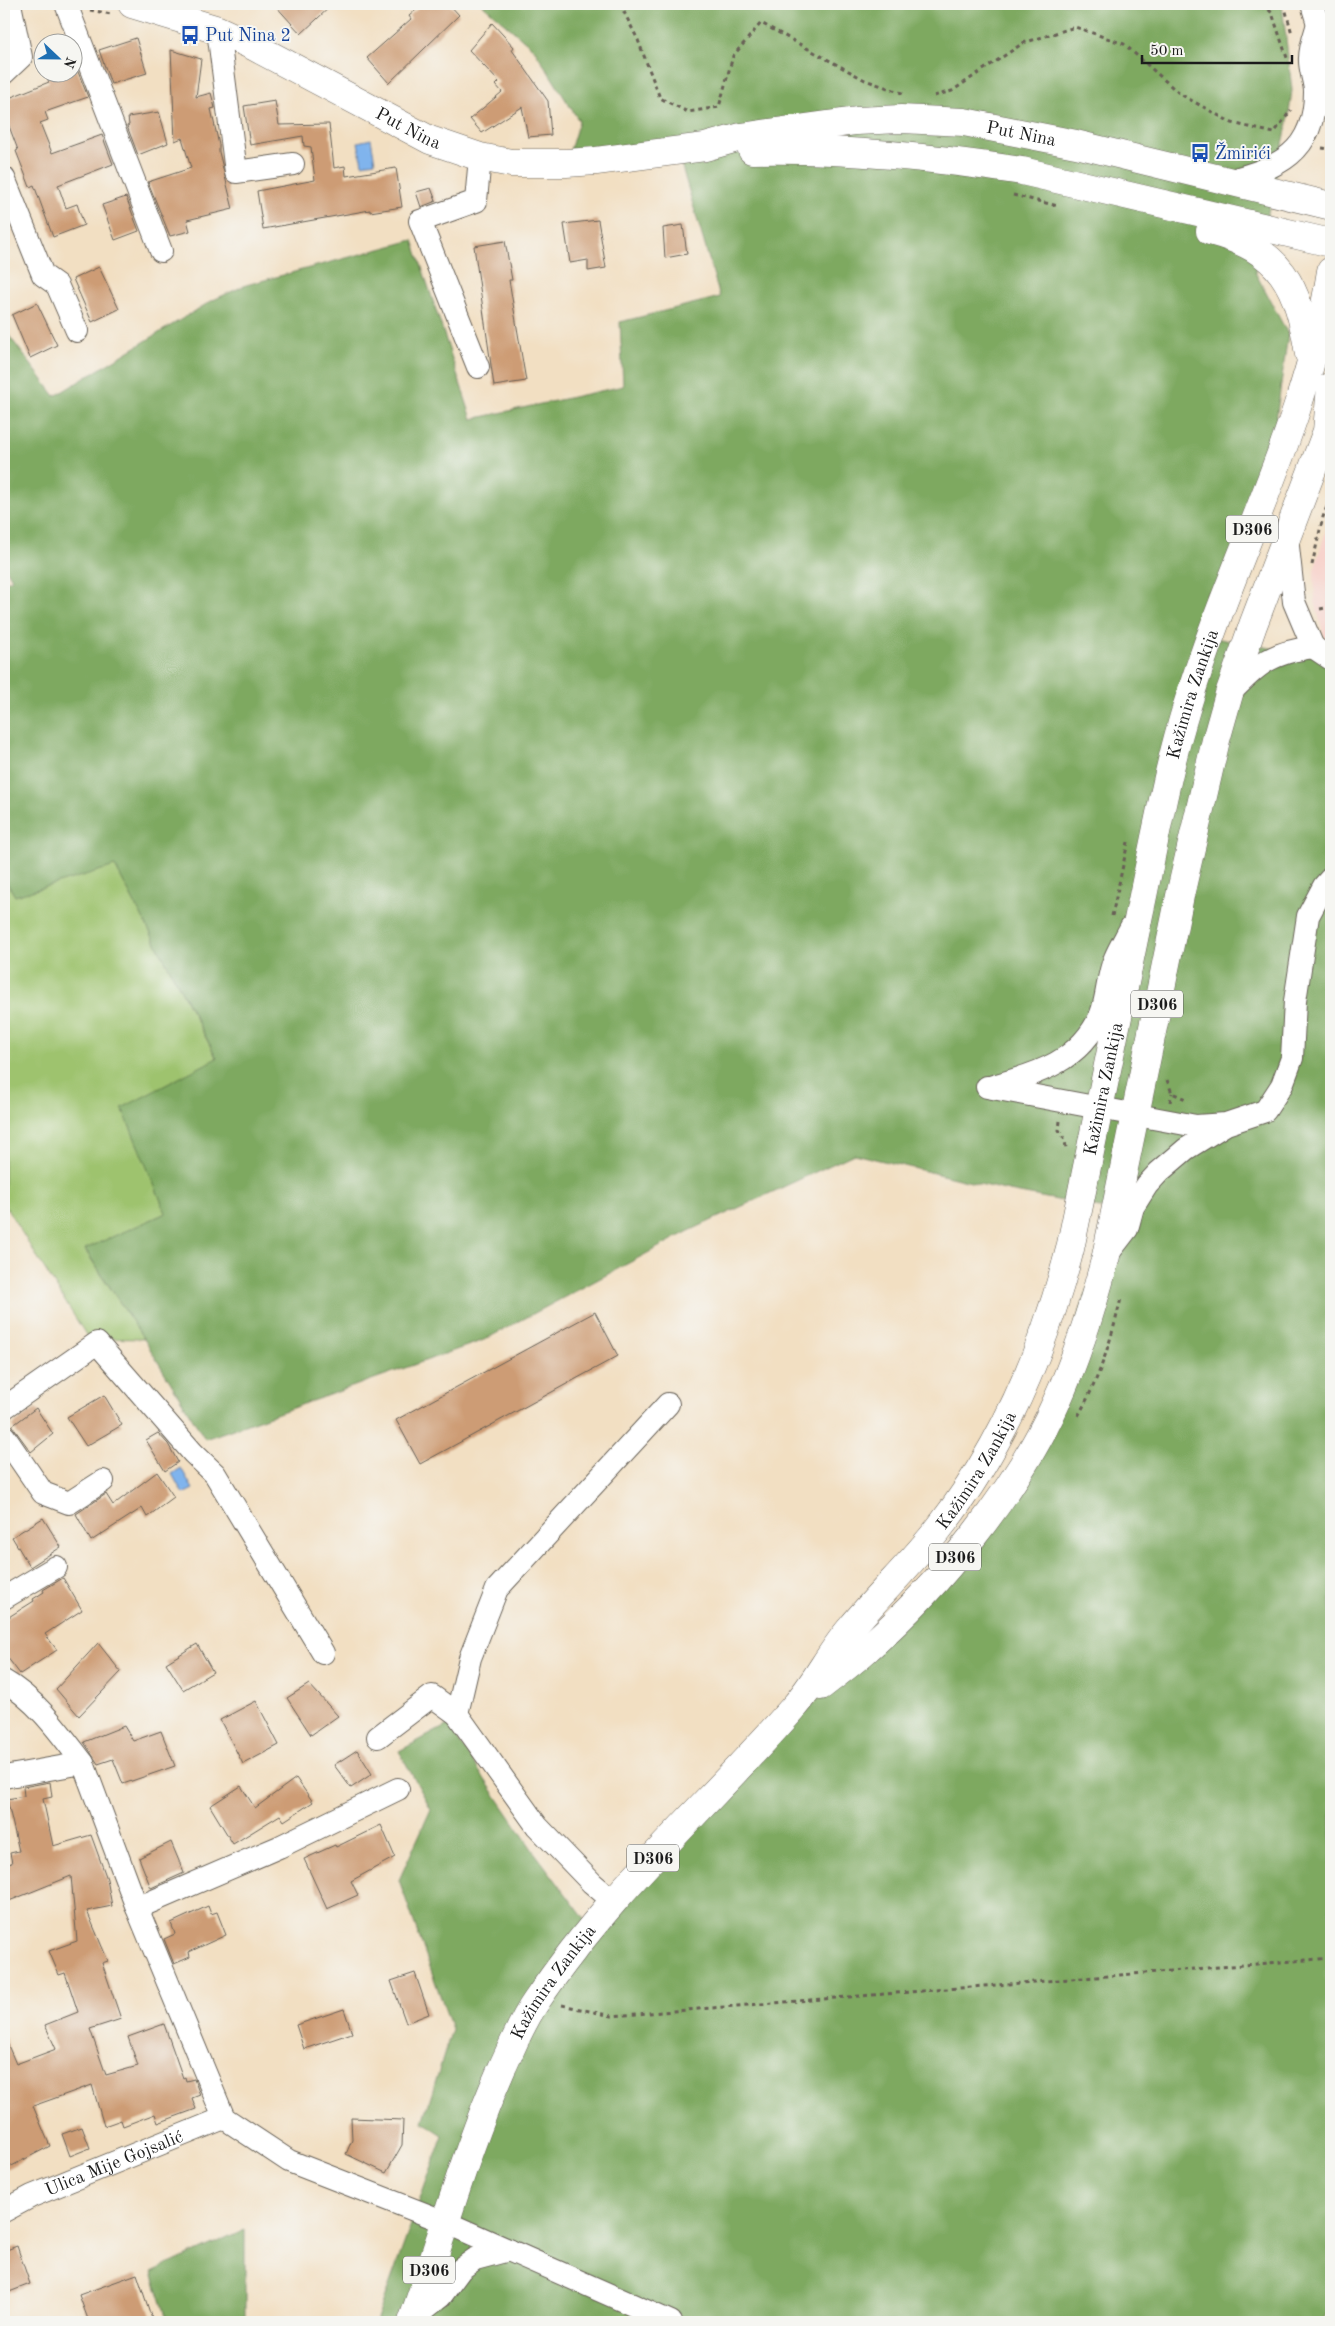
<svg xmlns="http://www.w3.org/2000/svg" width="1335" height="2326" viewBox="0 0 1335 2326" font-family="'Old Standard TT',serif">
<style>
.built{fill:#f7d0c9}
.green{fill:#9ec36e;stroke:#5d7045}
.forest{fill:#7ea961;stroke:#4d623e}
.water{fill:#80b4ed;stroke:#4e6884}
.building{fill:#cd9c74}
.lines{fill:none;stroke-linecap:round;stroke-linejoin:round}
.minor-casing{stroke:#676056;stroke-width:24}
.major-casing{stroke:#676056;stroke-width:29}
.path{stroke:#676056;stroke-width:3;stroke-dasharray:4 4;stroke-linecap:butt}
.minor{stroke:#fff;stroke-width:22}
.major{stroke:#fff;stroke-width:28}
.labels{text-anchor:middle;stroke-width:4;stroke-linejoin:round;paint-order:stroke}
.shield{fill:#f6f6f2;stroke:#5d5d5c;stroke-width:1}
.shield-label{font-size:16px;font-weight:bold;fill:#1c1c1c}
.transit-label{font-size:18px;fill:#164399;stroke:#f6f6f2;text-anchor:start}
.street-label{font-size:18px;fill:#1c1c1c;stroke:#f6f6f2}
</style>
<rect width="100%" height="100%" fill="#f6f6f2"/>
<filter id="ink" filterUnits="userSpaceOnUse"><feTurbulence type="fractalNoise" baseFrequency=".02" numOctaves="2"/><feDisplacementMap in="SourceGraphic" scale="10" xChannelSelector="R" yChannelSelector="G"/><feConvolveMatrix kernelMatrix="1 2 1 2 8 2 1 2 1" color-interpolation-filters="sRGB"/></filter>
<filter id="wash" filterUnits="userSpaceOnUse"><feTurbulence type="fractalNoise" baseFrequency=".0096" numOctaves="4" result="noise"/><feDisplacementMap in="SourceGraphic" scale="20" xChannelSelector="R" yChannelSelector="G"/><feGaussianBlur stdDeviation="1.12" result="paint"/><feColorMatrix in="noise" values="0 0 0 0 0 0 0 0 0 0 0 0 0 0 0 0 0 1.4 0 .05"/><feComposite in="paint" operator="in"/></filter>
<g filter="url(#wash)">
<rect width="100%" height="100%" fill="#f2dfc2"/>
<path class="built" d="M1331 528V659L1329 657 1315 601 1314 570 1326 530Z"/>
<path class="green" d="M115 865 217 1059 123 1108 166 1213 85 1250 144 1339 88 1338 4 1204V878L15 895Z"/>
<path class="forest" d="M482 4H1282L1292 90 1288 121 1255 272 1288 334 1271 456 1198 635 1331 659V2306L1322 2322H376L443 2135 423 2122 452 2029 399 1880 431 1809 399 1751 448 1725 532 1849 590 1926 868 1649 1029 1454 1116 1211 1009 1191 854 1154 689 1231 484 1340 205 1439 144 1339 85 1249 166 1213 122 1108 217 1058 115 866 15 896 4 878V583L12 579 4 565V329L55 396 213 300 246 285 413 240 472 419 623 386 620 322 720 297 677 150 566 163 579 121 534 49Z
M245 2229V2322H168L152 2272Z"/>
<path class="water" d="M371 139 375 162 362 164 358 142Z
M181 1468 193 1489 183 1494 172 1474Z"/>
<g id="blocks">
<path class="building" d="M274 4H333L301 34Z
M423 4H449L459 15 389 83 367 58 411 19 409 16Z
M492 23 514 47 512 50 548 101 551 135 528 137 522 107 482 133 470 119 502 92 496 85 499 82 469 50Z
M136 38 147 73 111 84 99 50Z
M171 50 201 59 196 97 211 93 215 108 211 109 219 145V152L233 209 187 220 190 231 170 236 148 182 191 168 182 138 175 141Z
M74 62 88 97 45 112 48 120 40 123 52 153 102 135 113 164 58 185 66 208 77 204 84 225 53 237 34 185 30 187 16 151 18 150 4 113V100L49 82 45 72H72V63Z
M275 101 279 125 329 124 334 168 345 166 346 176 396 168 402 207 370 212V210L263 229 257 191 315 180 311 147 304 146 303 136 250 145 244 106Z
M159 112 168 143 138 155 127 126 129 125 128 117Z
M431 188 436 201 421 207 416 192Z
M126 197 139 231 115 240 102 205Z
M598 220 606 268 588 271V260L570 263 564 224Z
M683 225 687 254 665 258 663 228Z
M505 241 512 280H509L526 381 494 386 474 246Z
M99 267 119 309 92 322 73 279Z
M37 303 57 345 30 358 12 315Z
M595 1312 618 1356 420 1464 396 1420Z
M104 1395 122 1425 86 1446 67 1417Z
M36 1408 53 1434 31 1452 12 1426Z
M158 1433 168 1444 178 1462 165 1471 146 1440Z
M157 1472 174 1497 147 1517 142 1508 91 1541 76 1514 106 1494 113 1505Z
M43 1518 61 1547 30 1567 12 1537Z
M63 1578 82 1610 45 1634 57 1650 20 1674 4 1653V1620L34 1601 33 1599 44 1592 43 1590Z
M98 1643 121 1672 79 1716 56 1689Z
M197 1644 213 1672 183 1690 166 1663Z
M309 1684 338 1716 311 1735 287 1698Z
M256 1701 279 1745 243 1764 220 1720Z
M124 1726 133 1741 161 1731 175 1766 123 1784 113 1759 98 1764 84 1742Z
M357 1750 372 1774 351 1788 334 1765Z
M296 1778 313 1802 284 1821 280 1815 233 1844 210 1806 241 1786 255 1808Z
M50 1782 52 1797 43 1799 53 1846 91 1835 107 1879 112 1906 87 1911 108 1961 102 1963 121 2019 90 2029 106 2075 138 2066 128 2037 164 2024 183 2078 185 2077 186 2081 194 2079 200 2095 192 2098 196 2109 158 2123 155 2114 123 2126 121 2120 104 2126 92 2085 33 2106 50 2146 4 2170V2036L16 2064 56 2049 45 2025 78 2012 65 1973 59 1975 49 1951 77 1941 71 1876 4 1903V1865L12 1863 10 1853 19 1851 7 1799 24 1796 23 1787Z
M381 1825 395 1857 351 1881 358 1895 327 1909 304 1859 335 1845 336 1847Z
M171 1842 184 1873 151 1888 139 1858Z
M208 1906 211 1914 217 1912 226 1935 189 1952 190 1957 174 1964 164 1939 175 1934 171 1923Z
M415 1973 429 2014 406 2023 391 1981Z
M344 2009 352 2033 304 2049 296 2025Z
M351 2118 403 2120 402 2145 386 2173 346 2154 352 2140Z
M82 2127 90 2148 70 2156 62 2134Z
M17 2246 30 2284 4 2294V2251Z
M137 2274 153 2322H89L79 2295Z"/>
</g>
</g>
<g filter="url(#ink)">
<use href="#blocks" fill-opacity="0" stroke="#676056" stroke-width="1"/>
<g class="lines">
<g class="minor-casing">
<g id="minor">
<path d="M66 4 161 251"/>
<path d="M1312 4 1318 24 1331 96"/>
<path d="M218 30 236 172 293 164"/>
<path d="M4 73 21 57 10 4"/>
<path d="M4 178 43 275 57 285 77 331"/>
<path d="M1227 181C1278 168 1315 153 1315 92 1315 81 1309 69 1310 58 1310 47 1315 34 1318 24"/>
<path d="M478 367 420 221 476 201 480 157"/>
<path d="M1287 537 1294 602 1313 647"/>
<path d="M1313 647 1331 659"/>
<path d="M1230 693C1260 663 1270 653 1313 647"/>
<path d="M993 1086C1037 1074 1081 1061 1101 1014 1108 996 1107 976 1115 958 1119 948 1126 937 1131 927"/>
<path d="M987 1087 1196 1126 1226 1124 1265 1111 1282 1085 1292 1058 1295 1001 1308 916 1324 886 1331 878"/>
<path d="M1107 1255 1127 1229 1133 1207 1147 1185 1159 1172 1186 1149 1223 1126"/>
<path d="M4 1408 97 1343 193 1453 215 1474 323 1653"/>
<path d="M4 1436 43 1493 69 1503 103 1481"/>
<path d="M4 1598 56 1567"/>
<path d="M4 1681C37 1700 60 1733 83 1763"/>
<path d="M457 1714 470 1658 497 1589 668 1404"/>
<path d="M378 1737 432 1696 457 1714 537 1826 592 1883 613 1901"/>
<path d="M4 1777 83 1763 137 1908 224 2118 289 2161 445 2222 671 2322"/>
<path d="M137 1908 279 1847 398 1789"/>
<path id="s1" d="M4 2211 32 2196 224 2118"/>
<path d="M413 2318 441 2296 461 2269 475 2259 509 2250"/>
</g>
</g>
<g class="major-casing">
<g id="major">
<path id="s2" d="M132 4 218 30 253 46 430 140 480 157 511 163H566L596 161 705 147 741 137 856 121 901 119 964 122 1076 144 1331 206"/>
<path d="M752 150C842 148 932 157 1022 171L1331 243"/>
<path d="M1210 231C1282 250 1298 285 1309 354"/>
<path d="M821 1686C836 1674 853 1662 868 1648 940 1585 1017 1490 1056 1403 1078 1355 1093 1306 1106 1256L1181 891 1216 740 1229 694 1253 625 1327 431 1331 386"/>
<path id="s3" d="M412 2322C442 2238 465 2151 502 2068 513 2045 522 2021 537 2000 610 1891 709 1804 795 1706 816 1682 830 1652 851 1628 880 1593 913 1562 940 1527 1004 1445 1044 1349 1070 1249 1093 1138 1116 1026 1139 915 1154 845 1166 774 1187 706 1231 560 1308 423 1331 271"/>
</g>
</g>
<path class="path" d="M620 4 638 40 660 98 688 112 719 107 733 56 761 23 865 80 905 94
M1263 4 1272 13 1287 58
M1284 4 1292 34
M90 10 111 14
M934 96 952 91 1023 43 1075 27 1124 44 1180 94 1232 123 1274 133 1291 110
M1322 148 1331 149
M1013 195 1058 206
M1312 565 1323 517 1331 496
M1320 609 1331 607
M1112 916 1128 842
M1167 1080 1172 1093 1188 1100
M1170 1102 1172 1093
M1060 1121 1059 1130 1065 1140 1066 1148
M1078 1416C1099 1380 1112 1338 1121 1298
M562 2005 612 2016 1331 1958"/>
<use href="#minor" class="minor"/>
<use href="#major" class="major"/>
</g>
</g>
<defs>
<g id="bus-bare" transform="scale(1.5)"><path d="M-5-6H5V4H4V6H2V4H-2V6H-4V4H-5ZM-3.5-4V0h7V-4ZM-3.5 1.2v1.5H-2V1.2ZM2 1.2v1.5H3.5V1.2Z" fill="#1a4fb4" stroke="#f6f6f2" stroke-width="2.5" paint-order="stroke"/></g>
</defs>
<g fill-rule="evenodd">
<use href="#bus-bare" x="190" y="35"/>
<use href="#bus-bare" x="1200" y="153"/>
</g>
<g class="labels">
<g class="shield">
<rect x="1226" y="515.5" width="52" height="27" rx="4"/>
<rect x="1131" y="990.5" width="52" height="27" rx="4"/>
<rect x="929" y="1543.5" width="52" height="27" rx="4"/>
<rect x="627" y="1844.5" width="52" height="27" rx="4"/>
<rect x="403" y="2256.5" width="52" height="27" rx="4"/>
</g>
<g class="shield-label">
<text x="1252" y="535">D306</text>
<text x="1157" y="1010">D306</text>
<text x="955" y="1563">D306</text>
<text x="653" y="1864">D306</text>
<text x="429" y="2276">D306</text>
</g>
<g class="transit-label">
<text x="205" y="41">Put Nina 2</text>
<text x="1215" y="159">Žmirići</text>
</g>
<g class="street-label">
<text dy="6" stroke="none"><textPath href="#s2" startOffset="304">Put Nina</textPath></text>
<text dy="6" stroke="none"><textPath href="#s2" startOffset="928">Put Nina</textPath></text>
<text dy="6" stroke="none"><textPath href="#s3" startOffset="1846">Kažimira Zankija</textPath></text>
<text dy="6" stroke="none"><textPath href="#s3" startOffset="1441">Kažimira Zankija</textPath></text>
<text dy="6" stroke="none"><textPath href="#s3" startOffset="1036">Kažimira Zankija</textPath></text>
<text dy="6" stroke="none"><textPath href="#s3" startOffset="370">Kažimira Zankija</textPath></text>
<text dy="6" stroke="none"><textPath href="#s1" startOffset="120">Ulica Mije Gojsalić</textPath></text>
</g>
</g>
<rect width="1335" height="2326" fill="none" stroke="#f6f6f2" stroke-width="20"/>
<g transform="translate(58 58) rotate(112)"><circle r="24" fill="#f6f6f2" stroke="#9f9f9c"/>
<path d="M0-4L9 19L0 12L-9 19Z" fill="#1f6fb2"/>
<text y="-8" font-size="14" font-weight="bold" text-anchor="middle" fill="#1c1c1c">N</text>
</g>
<path d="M1142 55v8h150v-8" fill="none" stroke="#1c1c1c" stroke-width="2.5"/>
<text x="1150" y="55" font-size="15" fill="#1c1c1c" stroke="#f6f6f2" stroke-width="4" paint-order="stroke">50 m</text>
</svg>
